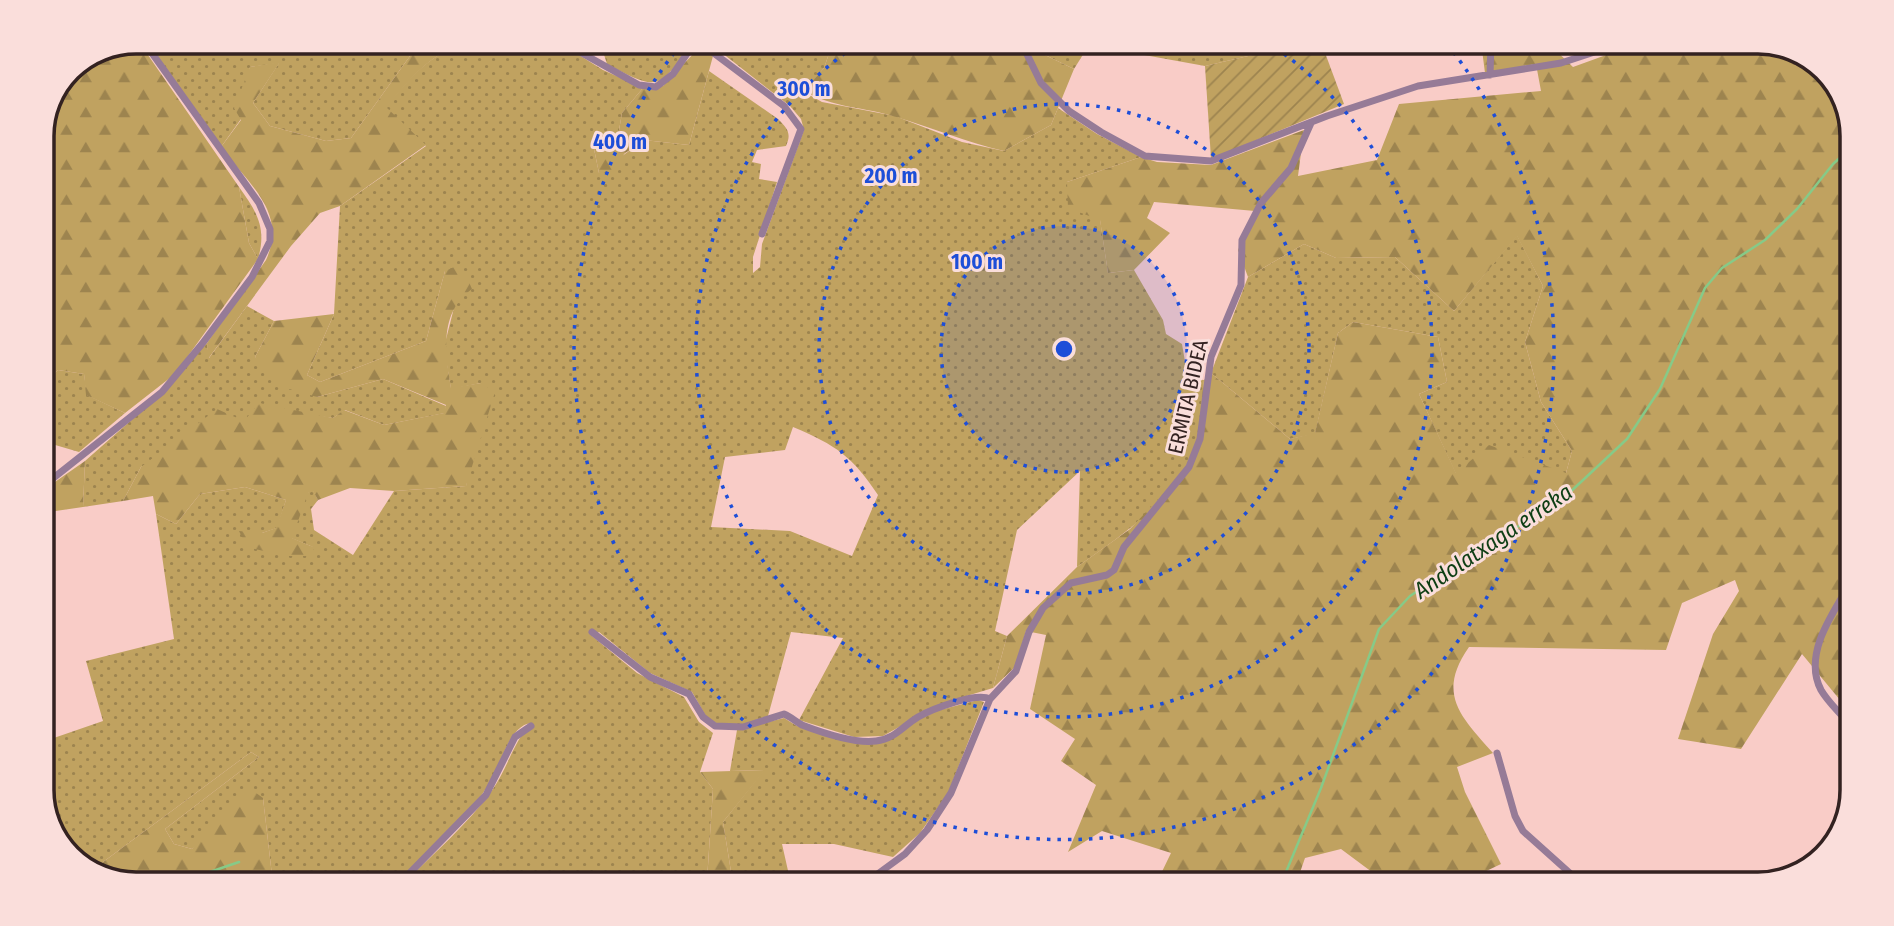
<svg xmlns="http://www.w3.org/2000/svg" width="1894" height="926" viewBox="0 0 1894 926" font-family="'Fira Sans Condensed',sans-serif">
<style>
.grass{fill:url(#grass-dots);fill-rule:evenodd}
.forest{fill:url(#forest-firs)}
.garden{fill:url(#garden-furrows)}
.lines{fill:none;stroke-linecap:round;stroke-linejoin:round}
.stream{stroke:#86ca88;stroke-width:2.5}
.minor{stroke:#967b97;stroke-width:7}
.ring{fill:none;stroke:#1d4ed8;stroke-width:3.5;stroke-dasharray:3.5 7}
.labels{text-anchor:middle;stroke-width:6;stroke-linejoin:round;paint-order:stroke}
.street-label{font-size:21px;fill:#332221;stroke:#fadedb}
.water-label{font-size:23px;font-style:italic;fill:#0e3e14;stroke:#fadedb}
.rim{fill:none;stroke:#332221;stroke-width:3.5}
.centre{fill:#1d4ed8;stroke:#fadedb;stroke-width:3.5}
.ring-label{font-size:21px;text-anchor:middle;font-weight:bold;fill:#1d4ed8;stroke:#fadedb;stroke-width:6;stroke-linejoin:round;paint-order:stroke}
</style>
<defs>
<pattern id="grass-dots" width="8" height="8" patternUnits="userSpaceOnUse" patternTransform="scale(1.75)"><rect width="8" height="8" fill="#c0a260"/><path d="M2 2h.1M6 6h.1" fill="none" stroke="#9d844f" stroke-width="1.8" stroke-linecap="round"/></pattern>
<pattern id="forest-firs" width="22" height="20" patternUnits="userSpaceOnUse" patternTransform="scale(1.75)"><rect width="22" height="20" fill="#c0a260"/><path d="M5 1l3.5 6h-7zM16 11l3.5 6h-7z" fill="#9d844f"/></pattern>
<pattern id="garden-furrows" width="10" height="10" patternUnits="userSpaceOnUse" patternTransform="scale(1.75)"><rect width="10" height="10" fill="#c0a260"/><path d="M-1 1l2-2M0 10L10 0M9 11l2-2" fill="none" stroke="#9d844f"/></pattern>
</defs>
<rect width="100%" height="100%" fill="#f9ccc7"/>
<path class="grass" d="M147 42H408L410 56 351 138 326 141 270 126 253 103 279 63 250 67 241 119 221 147Z
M473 42H508L532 51 558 42 603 70 643 88 622 113 618 136 593 144 599 173 644 140 689 145 709 71 778 119C787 128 792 133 786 146L757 150 752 162 761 164 759 179 777 182 753 257V273L760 267 762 244 804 130 801 119 790 106 708 42H833L824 68 804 92 822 102 895 116 962 142 1004 151 1051 125 1058 108 1097 134 1141 157 1067 182 1100 219 1108 273 1134 270 1163 320 1166 334 1182 344 1188 379 1204 380C1202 400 1202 425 1196 444 1178 498 1121 536 1077 567L1080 471 1017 530 995 631 1007 636 993 688 940 704 883 736 854 737 799 720 843 638 791 632 768 716 741 725 718 724 707 718 692 692 650 673 599 632 592 636 637 673 684 697 699 722 713 733 700 772 713 789 707 880 720 884H403C433 854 468 824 493 789 508 767 513 743 531 723 509 726 502 762 492 779 469 818 429 852 397 884H273L263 798 192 849 174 844 165 829 259 757 251 752 91 871 58 843 42 797V718L48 740 103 721 86 661 174 639 156 514 176 524 200 494 245 487 286 500 277 528 262 533 313 547 291 538 307 493 313 490 318 500 311 509 314 530 353 555 394 491 466 486 481 383 451 389 444 347 456 300 445 271 426 341 320 382 307 375 334 314 340 206 426 146 385 107C414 75 429 52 473 42ZM793 427C836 445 853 457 878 495L852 556 790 531 711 527 725 457 785 450Z
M600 42H692C659 90 659 92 607 64Z
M1026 42H1308L1205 66 1089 45 1074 69 1045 55H1031Z
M239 187C257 212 267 228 258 259L249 243Z
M1517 235 1543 286 1525 342 1541 402 1572 451 1566 473 1456 474 1419 394 1447 382 1438 337 1353 322 1338 333 1315 434 1290 439 1211 373 1248 277 1304 244 1336 258 1395 257 1454 311Z
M247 306 274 321 255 357 317 397 383 379 446 406 445 413 384 425 345 410 333 418 297 413 244 422 141 467 123 501 83 507 85 461 136 416 207 343 209 358Z
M58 370 84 374 87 395 125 413 79 452 45 442 42 444V384Z
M978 700 984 702 948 793 920 833 893 857 834 844H782L791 884H733L723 822 764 770 730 771 737 730 784 718 797 726 871 744 936 711Z"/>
<path class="forest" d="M139 42 239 187 249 243 258 259 175 374 125 413 86 395 84 374 58 370 42 384V130L70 69Z
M408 42H473C429 52 415 75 386 107L426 145 340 206 320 213 291 246 208 359 207 343 266 260C288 212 248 184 221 147L241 120 234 108 250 67 280 62 253 103 270 126 326 141 351 138 410 56Z
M833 42H1019L1025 54 1045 55 1074 69 1051 125 1004 151C966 142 933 128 896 117 865 107 833 108 804 91L824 68Z
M1481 42H1547L1573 67 1642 42H1758L1799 52 1836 83 1852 130V683L1840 700 1802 654 1741 749 1678 739 1713 634 1739 591 1735 580 1682 603 1666 650 1469 647C1436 694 1461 717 1493 753L1457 767 1465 792 1501 864 1459 884H1388L1341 849 1305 858 1296 884H1156L1171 853 1102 831 1068 852 1096 785 1061 761 1075 739 1030 709 1046 635 1026 631 1015 667 993 688 1007 636 1077 567 1130 529 1180 476 1196 444 1204 380 1211 373 1290 439 1315 433 1338 333 1353 322 1438 337 1447 382 1419 394 1456 473 1489 445 1566 473 1572 451 1541 402 1525 342 1543 286 1517 236 1454 311 1395 257 1336 258 1304 244 1248 277 1238 250 1255 211 1154 202 1147 218 1170 233 1134 270 1108 273 1100 220 1068 208 1067 182 1141 157 1157 162 1211 165 1304 130 1298 176 1377 160 1399 104 1541 91 1536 64 1485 73Z
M704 50 713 56 689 145 644 140 624 154 619 170 599 173 593 144 618 136 622 113 643 88 663 86 695 52Z
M461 264 472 289C439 312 445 353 451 388L481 383 495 392 466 486 394 491 350 488 318 500 313 491 308 493 292 538 313 547V556H285L247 547 239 531 262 533 276 528 286 500 245 487 200 494 176 524 156 514 153 496 123 501 141 467 217 409 244 421 259 403 333 418 344 410 384 425 444 413 446 405 383 379 317 397 279 386 255 357 274 321 334 314 307 375 320 382 426 341 445 271Z
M85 461 83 507 42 513V491Z
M251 752 259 757 165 829 174 844 192 849 248 787 263 798 273 884H136L91 871Z
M765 770 723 822 733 884 707 881 713 789 700 772Z"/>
<path class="garden" d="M1308 42H1321L1344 104 1211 159 1205 66Z"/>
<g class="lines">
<path class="stream" d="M159 884 204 874 239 862
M1281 884 1321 788 1379 629 1410 596 1567 495 1627 439 1660 389 1705 288 1722 268 1765 240 1797 209 1833 164 1852 147"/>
<path class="minor" d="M562 42 639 85 656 87 673 74 695 42
M699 42 784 106 801 129 762 234
M1021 42 1041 83 1069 111 1101 132 1145 156 1211 161 1327 116 1418 86 1561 63 1625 42
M1490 75 1491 42
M42 487 162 392 202 344 252 277 270 241V229L259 203 144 42
M1852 581C1834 611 1802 654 1821 690 1829 704 1843 715 1852 728
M592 632 650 677 689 694 703 717 715 726 743 727 784 714C791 717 796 722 802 725 823 733 854 744 876 741 895 739 903 726 918 717 932 709 976 692 990 699
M1497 753 1515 816 1523 831 1582 884
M399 884 486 795 515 737 531 726
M864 884 905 854 927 830 951 793 990 699 1016 671 1029 632 1043 608 1071 583 1107 575 1114 570 1124 547 1189 467 1200 439 1211 357 1241 285 1242 240 1261 203 1291 168 1311 123"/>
</g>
<circle cx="1064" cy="349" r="123" fill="#1d4ed8" fill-opacity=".12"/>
<g class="ring">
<circle cx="1064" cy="349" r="123"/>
<circle cx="1064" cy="349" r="245"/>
<path d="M1267 42A368 368 0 1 1 861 42"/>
<path d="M1447 44A490 490 0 1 1 681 44"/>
</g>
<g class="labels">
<g class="street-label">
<text transform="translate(1188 397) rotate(-77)" y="7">ERMITA BIDEA</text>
</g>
<g class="water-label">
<text transform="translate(1493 541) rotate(-34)" y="8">Andolatxaga erreka</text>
</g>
</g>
<path d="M0 0H1894V926H0ZM136 54H1758A82 82 0 0 1 1840 136V790A82 82 0 0 1 1758 872H136A82 82 0 0 1 54 790V136A82 82 0 0 1 136 54Z" fill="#fadedb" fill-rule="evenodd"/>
<path class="rim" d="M136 54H1758A82 82 0 0 1 1840 136V790A82 82 0 0 1 1758 872H136A82 82 0 0 1 54 790V136A82 82 0 0 1 136 54Z"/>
<circle cx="1064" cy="349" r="10" class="centre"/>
<g class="ring-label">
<text x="804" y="96">300 m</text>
<text x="620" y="149">400 m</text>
<text x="891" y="183">200 m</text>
<text x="977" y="269">100 m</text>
</g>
</svg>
